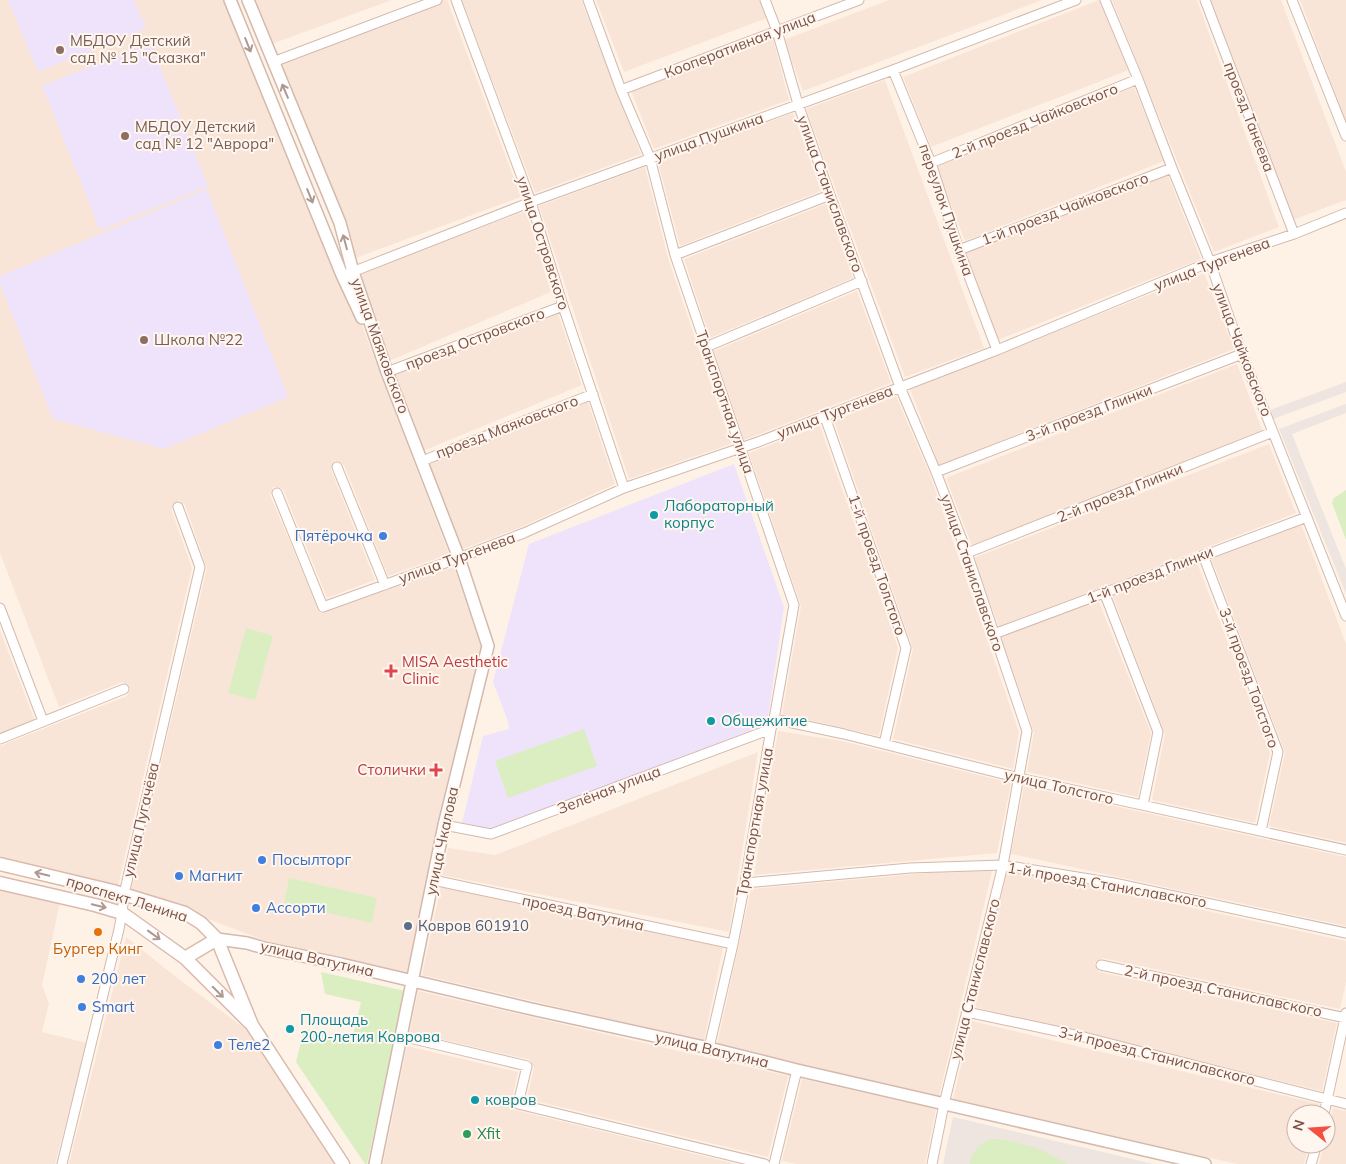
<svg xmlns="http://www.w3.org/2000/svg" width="1346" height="1164" viewBox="0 0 1346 1164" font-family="Mulish,sans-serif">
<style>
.residential{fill:#f9e5d7}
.industrial{fill:#eee5e0}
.education{fill:#efe3fb}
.green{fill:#daeec2}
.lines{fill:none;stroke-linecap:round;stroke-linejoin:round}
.minor-casing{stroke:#d4b9ad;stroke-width:11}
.tertiary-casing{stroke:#d4b9ad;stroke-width:14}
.secondary-casing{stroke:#dabaac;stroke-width:15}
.minor{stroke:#fff;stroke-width:9}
.tertiary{stroke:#fff;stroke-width:11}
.secondary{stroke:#fff;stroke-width:12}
.oneway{stroke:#b09891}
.education-dot{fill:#8d6e63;stroke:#fff6ef;stroke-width:2}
.culture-dot{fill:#0f9aa8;stroke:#fff6ef;stroke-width:2}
.shop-dot{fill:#3f7fe0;stroke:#fff6ef;stroke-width:2}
.health-dot{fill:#e0444e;stroke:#fff6ef;stroke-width:2}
.service-dot{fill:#5c6f8a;stroke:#fff6ef;stroke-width:2}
.food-dot{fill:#e8710a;stroke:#fff6ef;stroke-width:2}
.leisure-dot{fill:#2e9e5b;stroke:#fff6ef;stroke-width:2}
.labels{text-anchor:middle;stroke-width:4;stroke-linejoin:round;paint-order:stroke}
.education-label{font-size:15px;fill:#785e54;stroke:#fff6ef;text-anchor:start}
.street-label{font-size:15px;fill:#7b5347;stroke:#fff6ef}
.culture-label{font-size:15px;fill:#0d838f;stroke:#fff6ef;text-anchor:start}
.shop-label{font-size:15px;fill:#366cbe;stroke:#fff6ef;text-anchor:start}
.health-label{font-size:15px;fill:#be3a42;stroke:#fff6ef;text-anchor:start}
.service-label{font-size:15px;fill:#4e5e75;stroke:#fff6ef;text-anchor:start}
.food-label{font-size:15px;fill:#c56008;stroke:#fff6ef}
.leisure-label{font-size:15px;fill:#27864d;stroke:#fff6ef;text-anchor:start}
</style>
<rect width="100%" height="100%" fill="#fef2e6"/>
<path class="residential" d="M0 0H238L449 554 388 576 344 465 335 461 331 470 375 580 327 598 283 489 273 487 270 495 320 613 454 567 481 647 438 824 407 974 266 941 131 890 207 568 185 505 179 500 171 509 192 568 118 886 0 856V746L127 696 131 689 123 682 59 707 0 553Z
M252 0H392L269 45Z
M433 0H447L521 197 350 260 274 58Z
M462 0H581L641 154 535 193Z
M596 0H760L767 18 624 72Z
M889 0H1042L803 91 784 40Z
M1099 0H1102L1129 70 931 147 903 77Z
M1112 0H1197L1279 227 1214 252Z
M1210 0H1281L1346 172V200L1293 220Z
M1300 0H1346V122Z
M771 31 789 100 654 149 629 85Z
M885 80 984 348 905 377 806 109Z
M1134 87 1164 161 965 241 936 167Z
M793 113 821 191 680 246 658 162Z
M645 167 668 258 731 444 629 479 539 206Z
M1166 171 1201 259 998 340 963 252Z
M826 204 853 278 710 338 684 259Z
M526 211 551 292 389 361 355 273Z
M1204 273 1234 349 939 465 910 389Z
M857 291 891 383 744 440 714 351Z
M555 305 582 385 423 451 394 374Z
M1237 364 1263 432 972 546 946 478Z
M896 396 930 475 1019 732 1013 769 893 739 913 649 834 421Z
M587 399 615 484 521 527 463 549 428 464Z
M820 426 898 648 879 736 782 714 801 606 749 453Z
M1269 444 1296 513 999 627 973 558Z
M1300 521 1346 644V843L1269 826 1285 753 1210 555Z
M1196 560 1270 753 1255 823 1152 800 1165 734 1111 592Z
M1097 597 1151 733 1138 797 1027 772 1034 732 1000 634Z
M0 630 35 721 0 734Z
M778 731 842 741 1011 783 997 853 754 875Z
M758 752 729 932 442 875 448 848 495 855Z
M1024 786 1346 857V926L1011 854Z
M993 867 939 1096 717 1045 751 889Z
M1008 868 1346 941V982L1340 1009 1102 958 1094 964 1099 972 1337 1023 1322 1091 975 1007Z
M441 886 723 947 704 1041 422 975Z
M0 888 60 903 42 985 49 1003 42 1032 87 1043 55 1164H0Z
M126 937 176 977 247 1030 334 1164H69Z
M418 991 788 1076 768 1157 527 1099 534 1067 530 1060 410 1032Z
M972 1021 1319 1104 1317 1114H1296V1144H1309L1304 1164H1237L953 1099Z
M407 1046 518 1072 511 1104 515 1110 736 1164H383Z
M802 1079 936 1109 925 1164H796L782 1161Z
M1333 1108 1346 1111V1164H1319L1324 1144H1326V1135Z"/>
<path class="industrial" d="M1346 382V392L1273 419 1270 410Z
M1346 404V413L1292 434 1346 569V594L1279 429Z
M953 1117 1154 1164H943Z"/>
<path class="education" d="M8 0H134L146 28 38 72Z
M150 42 208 186 100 230 42 86Z
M207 189 288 397 164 449 53 419 0 284V276Z
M734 464 784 607 767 724 491 830 462 823 483 736 509 729 508 721 493 682 529 544Z"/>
<path class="green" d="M1346 490V540L1332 503 1334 498Z
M246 628 273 636 255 700 228 693Z
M584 729 597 766 508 798 495 761Z
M289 878 377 898 372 923 284 903Z
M321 972 405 991 367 1164H365L296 1062 304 1029 352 1040 361 1002 325 994Z
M990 1139H1002L1037 1148 1068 1164H969C973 1151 978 1145 990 1139Z"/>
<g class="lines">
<g class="minor-casing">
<path id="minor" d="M456 0 531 202 563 306 624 488
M588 0 621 90 650 158 675 255 794 605 774 719 771 729 745 883 733 944 709 1048
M765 0 777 31 798 104 830 195 900 387 936 472 967 553 1027 731 1003 865 944 1104 932 1164
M1105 0 1138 79 1172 168 1210 262 1242 354 1346 616
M1205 0 1294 234
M1292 0 1346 136
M273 62 437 0
M893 70 931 163 959 250 997 350
M621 90 859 0
M931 163 1138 79
M959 250 1172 168
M675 255 830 195
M347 274 531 202 893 70 1076 0
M706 347 862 281
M387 372 563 306
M825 417 906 648 884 744
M422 461 593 394
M337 467 385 585
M936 472 1242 354
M277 493 323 607 459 558 524 533 624 488 758 442 997 350 1210 262 1294 234 1346 213
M967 553 1273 432
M1203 555 1278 752 1261 831
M1104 592 1158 732 1143 805
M0 608 43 721
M994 634 1307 517
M774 719 844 734 1019 778 1346 850
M0 739 124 689
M444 825 491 834 771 729
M433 880 733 944
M745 883 910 868 1003 865 1114 883 1346 933
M1101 965 1346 1018
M967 1012 1084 1037 1346 1104
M401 1036 527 1066 518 1104 765 1164
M1324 1114 1346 1013
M62 1164 119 929 122 913 124 894 200 567 178 507
M774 1164 797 1070
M1311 1164 1317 1144"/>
</g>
<g class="tertiary-casing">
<path id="tertiary" d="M230 0 342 275 362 318
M248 0 340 223 353 272 387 372 459 558 488 646 444 825 375 1164
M217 939 247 943 264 948 341 964 527 1008 709 1048 797 1070 1205 1164"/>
</g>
<g class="secondary-casing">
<path id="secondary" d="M0 864 113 891 185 913 201 923 217 939 252 1025 343 1164
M0 883 95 905 122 913 185 958 249 1022
M185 958 217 939"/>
</g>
<use href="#minor" class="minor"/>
<use href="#tertiary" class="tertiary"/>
<use href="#secondary" class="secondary"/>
</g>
<defs><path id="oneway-shaft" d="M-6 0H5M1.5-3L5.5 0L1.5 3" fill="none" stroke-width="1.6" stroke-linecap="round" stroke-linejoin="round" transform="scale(1.25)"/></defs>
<g class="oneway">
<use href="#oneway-shaft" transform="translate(248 45) rotate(68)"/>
<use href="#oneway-shaft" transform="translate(285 91) rotate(-113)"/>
<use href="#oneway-shaft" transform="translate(310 196) rotate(68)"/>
<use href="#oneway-shaft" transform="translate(345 242) rotate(-105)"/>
<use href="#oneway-shaft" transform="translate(42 874) rotate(-167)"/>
<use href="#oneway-shaft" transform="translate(99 906) rotate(14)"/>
<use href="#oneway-shaft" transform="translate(154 935) rotate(36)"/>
<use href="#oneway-shaft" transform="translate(218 992) rotate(45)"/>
</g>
<g class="education-dot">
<circle cx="60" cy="50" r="5"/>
<circle cx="125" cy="136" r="5"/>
<circle cx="144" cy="340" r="5"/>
</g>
<g class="culture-dot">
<circle cx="654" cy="515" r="5"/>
<circle cx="711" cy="721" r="5"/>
<circle cx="290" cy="1029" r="5"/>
<circle cx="475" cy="1100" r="5"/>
</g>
<g class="shop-dot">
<circle cx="383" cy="536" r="5"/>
<circle cx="262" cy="860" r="5"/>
<circle cx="179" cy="876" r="5"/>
<circle cx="256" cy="908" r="5"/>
<circle cx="81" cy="979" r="5"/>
<circle cx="82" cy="1007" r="5"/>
<circle cx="218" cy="1045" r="5"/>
</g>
<g class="health-dot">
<path d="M388.5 663.5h5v5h5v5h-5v5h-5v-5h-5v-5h5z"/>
<path d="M433.5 762.5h5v5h5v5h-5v5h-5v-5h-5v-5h5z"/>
</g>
<circle class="service-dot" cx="408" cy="926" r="5"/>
<circle class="food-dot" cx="98" cy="932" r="5"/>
<circle class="leisure-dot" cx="467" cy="1134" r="5"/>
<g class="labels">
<g class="education-label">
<text x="70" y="46">МБДОУ Детский<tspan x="70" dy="17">сад № 15 "Сказка"</tspan></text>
<text x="135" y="132">МБДОУ Детский<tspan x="135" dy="17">сад № 12 "Аврора"</tspan></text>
<text x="154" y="345">Школа №22</text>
</g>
<g class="street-label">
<text transform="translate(740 45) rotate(-21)" y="5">Кооперативная улица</text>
<text transform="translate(1249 117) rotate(69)" y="5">проезд Танеева</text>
<text transform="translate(1035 121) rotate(-22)" y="5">2-й проезд Чайковского</text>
<text transform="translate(709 137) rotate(-20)" y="5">улица Пушкина</text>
<text transform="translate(830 194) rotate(70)" y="5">улица Станиславского</text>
<text transform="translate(1065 209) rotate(-21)" y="5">1-й проезд Чайковского</text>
<text transform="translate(946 210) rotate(71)" y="5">переулок Пушкина</text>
<text transform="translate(543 243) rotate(72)" y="5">улица Островского</text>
<text transform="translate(1212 264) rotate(-21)" y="5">улица Тургенева</text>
<text transform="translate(475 339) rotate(-21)" y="5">проезд Островского</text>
<text transform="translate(380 346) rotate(70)" y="5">улица Маяковского</text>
<text transform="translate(1242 350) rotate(69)" y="5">улица Чайковского</text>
<text transform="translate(725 402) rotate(71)" y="5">Транспортная улица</text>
<text transform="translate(835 412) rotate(-21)" y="5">улица Тургенева</text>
<text transform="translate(1089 413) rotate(-21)" y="5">3-й проезд Глинки</text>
<text transform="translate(507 427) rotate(-21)" y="5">проезд Маяковского</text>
<text transform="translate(1120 493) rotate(-22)" y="5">2-й проезд Глинки</text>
<text transform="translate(457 558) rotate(-20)" y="5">улица Тургенева</text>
<text transform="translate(877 565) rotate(71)" y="5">1-й проезд Толстого</text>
<text transform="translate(972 573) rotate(71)" y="5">улица Станиславского</text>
<text transform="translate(1150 575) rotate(-21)" y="5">1-й проезд Глинки</text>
<text transform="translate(1249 678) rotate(70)" y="5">3-й проезд Толстого</text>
<text transform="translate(1059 787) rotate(13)" y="5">улица Толстого</text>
<text transform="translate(609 790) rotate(-21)" y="5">Зелёная улица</text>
<text transform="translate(141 820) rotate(-77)" y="5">улица Пугачёва</text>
<text transform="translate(755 822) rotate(-80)" y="5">Транспортная улица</text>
<text transform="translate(442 841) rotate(-78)" y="5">улица Чкалова</text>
<text transform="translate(1107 885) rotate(10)" y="5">1-й проезд Станиславского</text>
<text transform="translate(127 899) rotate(17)" y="5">проспект Ленина</text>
<text transform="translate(583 913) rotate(12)" y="5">проезд Ватутина</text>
<text transform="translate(317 959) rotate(13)" y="5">улица Ватутина</text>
<text transform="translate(975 979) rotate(-76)" y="5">улица Станиславского</text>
<text transform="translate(1223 991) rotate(12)" y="5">2-й проезд Станиславского</text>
<text transform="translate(712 1050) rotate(13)" y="5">улица Ватутина</text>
<text transform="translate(1157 1056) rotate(14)" y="5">3-й проезд Станиславского</text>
</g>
<g class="culture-label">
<text x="664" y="511">Лабораторный<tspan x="664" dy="17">корпус</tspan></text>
<text x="721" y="726">Общежитие</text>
<text x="300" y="1025">Площадь<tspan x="300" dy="17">200-летия Коврова</tspan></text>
<text x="485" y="1105">ковров</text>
</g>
<g class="shop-label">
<text x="373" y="541" text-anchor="end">Пятёрочка</text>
<text x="272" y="865">Посылторг</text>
<text x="189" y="881">Магнит</text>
<text x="266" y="913">Ассорти</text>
<text x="91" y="984">200 лет</text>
<text x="92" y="1012">Smart</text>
<text x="228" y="1050">Теле2</text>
</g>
<g class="health-label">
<text x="402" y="667">MISA Aesthetic<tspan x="402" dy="17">Clinic</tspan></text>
<text x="426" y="775" text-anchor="end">Столички</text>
</g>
<g class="service-label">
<text x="418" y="931">Ковров 601910</text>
</g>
<g class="food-label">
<text x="98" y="954">Бургер Кинг</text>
</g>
<g class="leisure-label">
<text x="477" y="1139">Xfit</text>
</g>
</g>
<g transform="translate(1311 1129) rotate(287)"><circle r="24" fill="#fff6ef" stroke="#cab5ac"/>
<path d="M0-4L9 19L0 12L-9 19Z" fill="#f44f40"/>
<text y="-8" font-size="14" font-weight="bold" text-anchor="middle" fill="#7b5347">N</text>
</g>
</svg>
